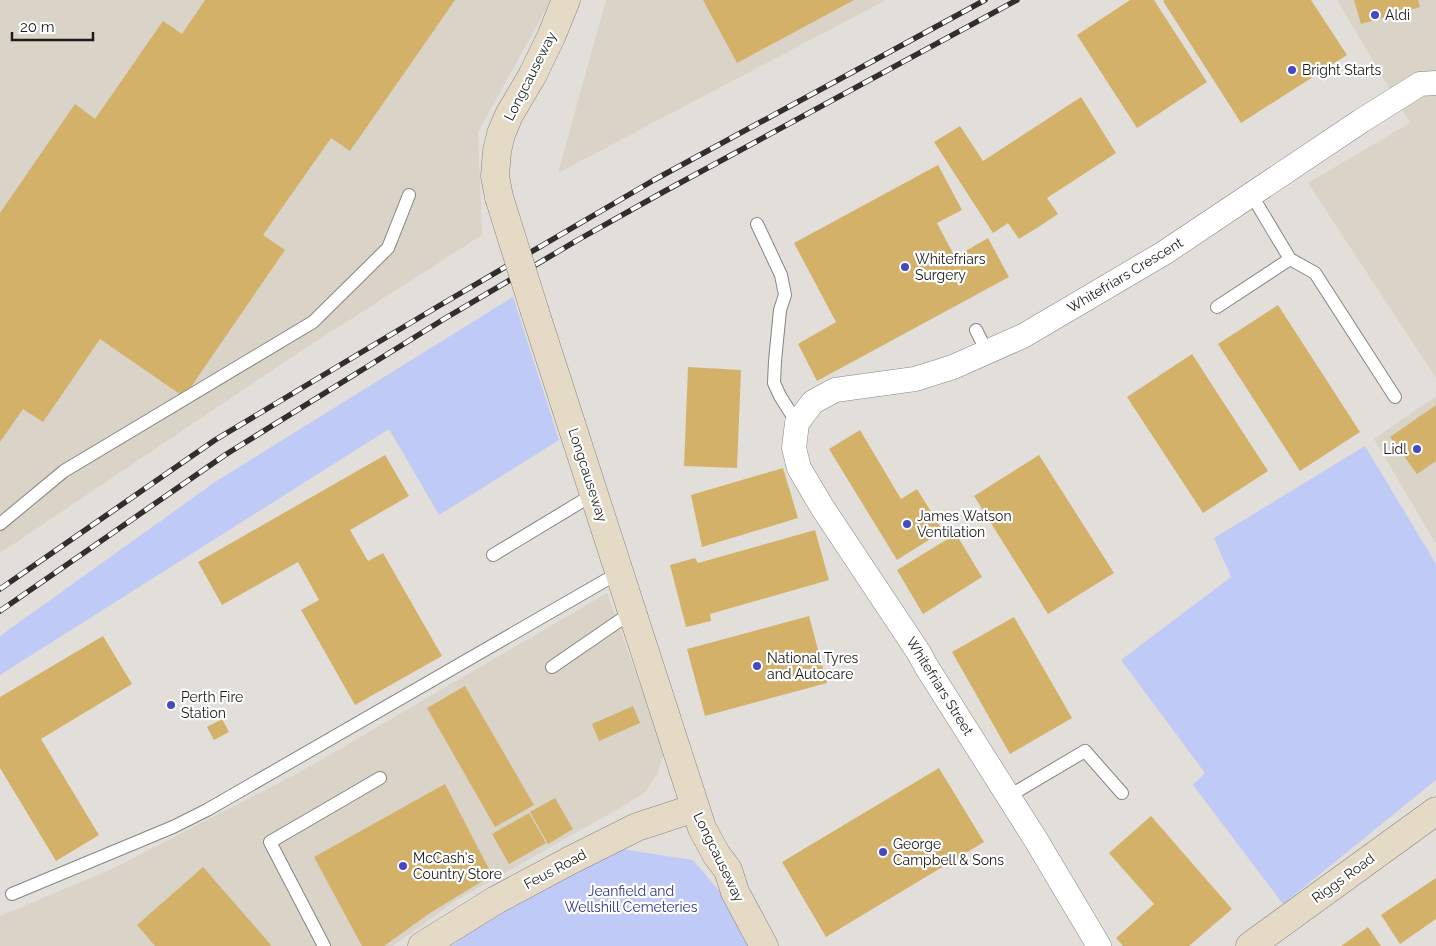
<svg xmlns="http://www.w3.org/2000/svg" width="1436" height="946" viewBox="0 0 1436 946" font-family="Raleway,sans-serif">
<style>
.built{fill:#d9d3c8}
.green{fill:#c0caf6}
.building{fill:#d4b169}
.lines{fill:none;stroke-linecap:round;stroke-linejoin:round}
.lane-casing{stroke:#878580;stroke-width:14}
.street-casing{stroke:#878580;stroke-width:25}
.secondary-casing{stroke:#878580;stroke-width:29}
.lane{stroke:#fff;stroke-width:12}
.street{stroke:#fff;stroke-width:24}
.secondary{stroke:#e4dac6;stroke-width:28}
.rail-casing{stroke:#302f2d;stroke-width:5.5}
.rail{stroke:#fff;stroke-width:4;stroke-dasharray:11;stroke-linecap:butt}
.secondary-bridge-casing{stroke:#878580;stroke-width:29;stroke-linecap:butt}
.secondary-bridge{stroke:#e4dac6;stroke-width:28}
.poi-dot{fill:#454ac0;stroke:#fff;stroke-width:2}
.labels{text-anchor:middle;stroke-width:4.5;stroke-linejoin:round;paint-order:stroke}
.poi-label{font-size:14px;fill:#1c1b19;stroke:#fff;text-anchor:start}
.street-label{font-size:14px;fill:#1c1b19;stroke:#fff}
.park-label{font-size:14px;fill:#2f3583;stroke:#fff}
</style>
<rect width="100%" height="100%" fill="#e2dfda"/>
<path class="built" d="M0 0H551L478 132 482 235 298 353 0 553Z
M606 0H886L558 173Z
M1337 0H1436V378L1308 183 1410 123Z
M1436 396V544L1374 439Z
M607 593 664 752 658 773 646 791 627 804 455 901 393 946H0V916L114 868 302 771Z"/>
<path class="green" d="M513 297 559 440 439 515 389 429 0 675V636L215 482Z
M1365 446 1436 564V780L1283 904 1193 785 1205 773 1121 660 1231 577 1214 538Z
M622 849 693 860 726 899 751 946H452L479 924Z"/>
<path class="building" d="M205 0H455L350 151 331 138 263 235 285 250 184 397 100 339 43 422 23 409 0 442V213L75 104 95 119 163 21 182 34Z
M703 0H854L737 63Z
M1130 0H1154L1207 82 1137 128 1077 35Z
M1165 0H1311L1347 55 1241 123 1163 1Z
M1354 0H1418L1420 7 1361 24Z
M1081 97 1116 153 1047 198 1058 214 1037 228 1019 239 1008 223 993 233 934 142 960 126 983 161Z
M938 165 962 210 937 223 955 257 988 238 1009 277 817 381 798 344 836 322 794 243Z
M1278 305 1360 432 1300 471 1218 344Z
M1192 354 1268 471 1203 513 1127 397Z
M688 367 741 370 737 468 684 466Z
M1436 405V461L1417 474 1390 437Z
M860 430 901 499 917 489 943 531 897 560 829 449Z
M385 455 409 496 350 530 368 561 383 553 442 656 355 705 301 610 319 600 298 562 222 605 198 562Z
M1039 455 1114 573 1048 614 974 496Z
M783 468 798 518 702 547 691 495Z
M815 530 829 580 710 614 711 621 686 627 670 565 695 558 698 563Z
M956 534 982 577 923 614 897 570Z
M809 616 827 683 705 716 687 649Z
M1014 617 1072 718 1010 754 952 652Z
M103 636 132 684 41 739 99 835 56 861 0 768V697Z
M465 686 534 805 495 827 427 708Z
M633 706 640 723 599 741 592 724Z
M222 719 229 732 214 740 207 727Z
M939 768 984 842 826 937 782 862Z
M445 784 492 875 427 915 384 946H362L314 857Z
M555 798 573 829 548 844 530 812Z
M529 813 546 843 509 864 492 834Z
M1151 816 1232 909 1189 946H1123L1116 938 1154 904 1109 853Z
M203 867 271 945 270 946H155L137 925Z
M1436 878V919L1400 944 1381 915Z
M1368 927 1381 946H1341Z"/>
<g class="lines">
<g class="lane-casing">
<path id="lane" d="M1251 194 1290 259 1315 273 1395 397
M757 224 781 275 785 295 780 310 775 361 774 383 780 396 797 423
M1217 307 1290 259
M976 330 987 352
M0 524 64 471 313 322 388 248 409 195
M493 555 594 494
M552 667 632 612
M1009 796 1085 751 1122 793
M12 894 173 827 207 810 620 572
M324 946 270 842 380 778"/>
</g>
<g class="street-casing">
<path id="street" d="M1099 946 1036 840 926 666 919 653 822 507 799 468 794 448 797 423 813 402 835 390 915 379 953 367 1023 336 1164 253 1361 121 1420 84 1436 83"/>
</g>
<g class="secondary-casing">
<path id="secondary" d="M499 197 495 176 497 151 501 134 509 115 532 76 551 37 566 0
M535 312 702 828 716 854 728 870 735 892 764 946
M422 946 496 900 569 861 637 827 695 808
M1250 946 1436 811"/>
</g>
<use href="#lane" class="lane"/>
<use href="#street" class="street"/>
<use href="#secondary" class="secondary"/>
<g class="rail-casing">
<path id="rail" d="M0 589 215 440 437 307 654 180 985 0
M0 611 225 455 444 319 576 241 665 191 1017 0"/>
</g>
<use href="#rail" class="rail"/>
<g class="secondary-bridge-casing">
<path id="secondary-bridge" d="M499 197 535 312"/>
</g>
<use href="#secondary-bridge" class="secondary-bridge"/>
</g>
<g class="poi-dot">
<circle cx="1375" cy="15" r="5"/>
<circle cx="1292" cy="70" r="5"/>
<circle cx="905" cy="267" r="5"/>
<circle cx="1417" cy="449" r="5"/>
<circle cx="907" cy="524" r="5"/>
<circle cx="757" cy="666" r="5"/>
<circle cx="171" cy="705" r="5"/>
<circle cx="883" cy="852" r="5"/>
<circle cx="403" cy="866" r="5"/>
</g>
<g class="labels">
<g class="poi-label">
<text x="1385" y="20">Aldi</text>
<text x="1302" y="75">Bright Starts</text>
<text x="915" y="264">Whitefriars<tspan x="915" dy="16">Surgery</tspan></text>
<text x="1407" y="454" text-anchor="end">Lidl</text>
<text x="917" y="521">James Watson<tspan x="917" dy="16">Ventilation</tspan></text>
<text x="767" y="663">National Tyres<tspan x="767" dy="16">and Autocare</tspan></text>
<text x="181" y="702">Perth Fire<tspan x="181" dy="16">Station</tspan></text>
<text x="893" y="849">George<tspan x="893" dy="16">Campbell &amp; Sons</tspan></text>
<text x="413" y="863">McCash's<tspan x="413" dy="16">Country Store</tspan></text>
</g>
<g class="street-label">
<text transform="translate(530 76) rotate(-63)" y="5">Longcauseway</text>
<text transform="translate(1125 275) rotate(-31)" y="5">Whitefriars Crescent</text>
<text transform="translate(588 475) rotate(72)" y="5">Longcauseway</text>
<text transform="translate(940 686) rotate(58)" y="5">Whitefriars Street</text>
<text transform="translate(719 857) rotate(64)" y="5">Longcauseway</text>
<text transform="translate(555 869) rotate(-28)" y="5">Feus Road</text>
<text transform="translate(1343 878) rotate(-36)" y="5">Riggs Road</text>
</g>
<g class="park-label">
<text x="631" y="896">Jeanfield and<tspan x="631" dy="16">Wellshill Cemeteries</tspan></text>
</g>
</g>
<path d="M12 32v8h81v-8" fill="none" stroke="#1c1b19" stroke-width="2.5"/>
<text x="20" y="32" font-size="15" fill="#1c1b19" stroke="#ffffff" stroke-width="4" paint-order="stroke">20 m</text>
</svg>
